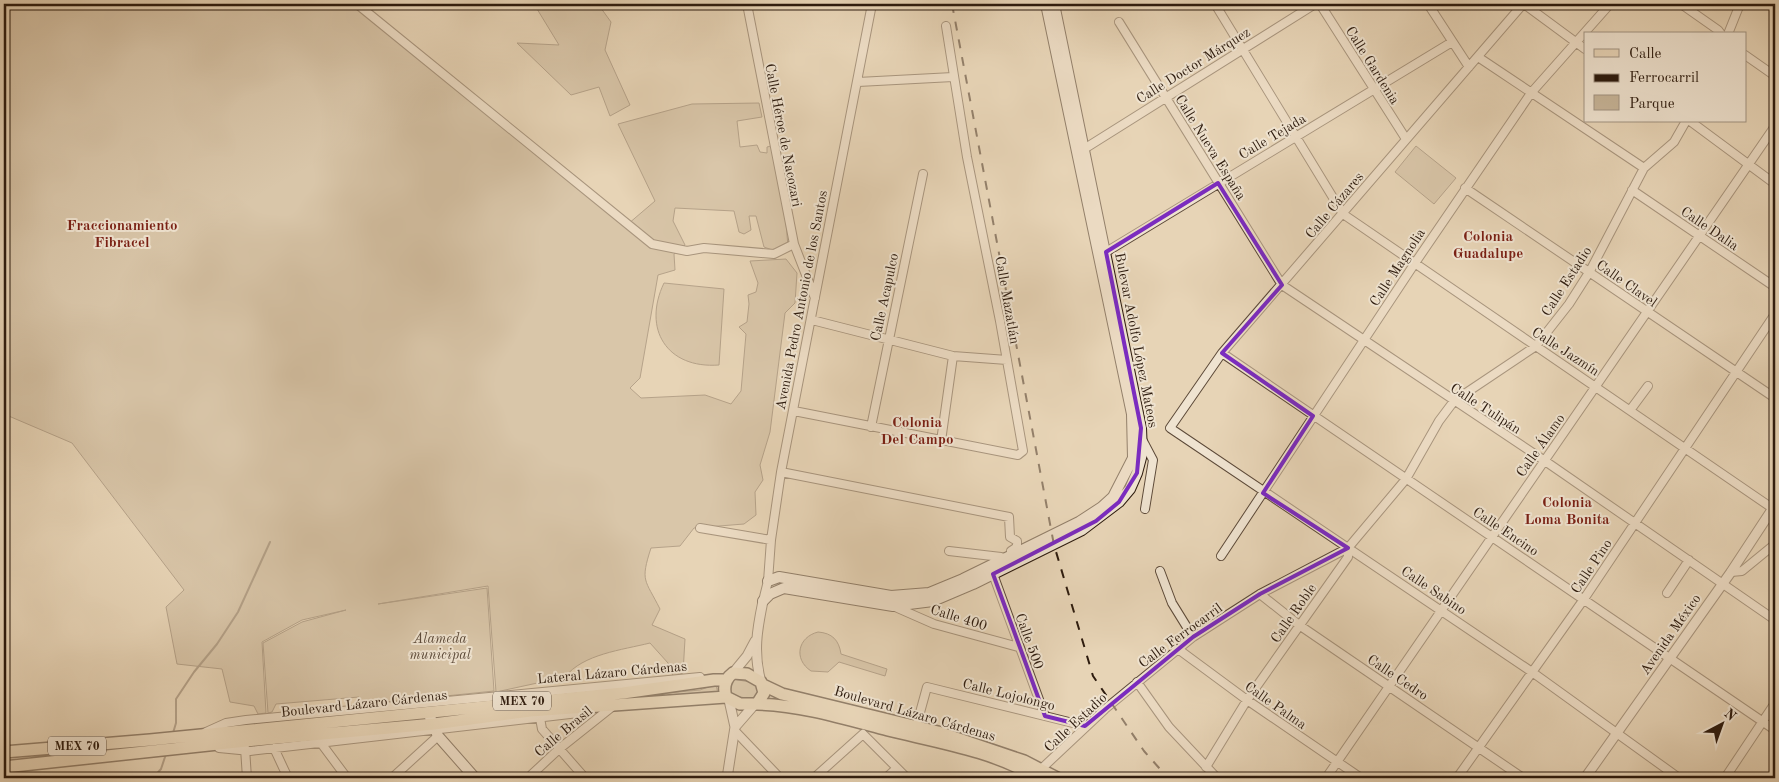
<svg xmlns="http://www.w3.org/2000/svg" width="1779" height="782" viewBox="0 0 1779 782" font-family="'Old Standard TT',serif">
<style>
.green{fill:#c7b599;stroke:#7a6854}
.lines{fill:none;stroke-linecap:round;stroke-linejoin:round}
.stream{stroke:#776451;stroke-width:2}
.minor-casing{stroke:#5c4938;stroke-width:10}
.tertiary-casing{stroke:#5c4938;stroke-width:11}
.secondary-casing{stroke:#2d1b0e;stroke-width:12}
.primary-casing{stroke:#2d1b0e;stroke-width:14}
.minor{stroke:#efe3d0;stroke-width:8}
.tertiary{stroke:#efe3d0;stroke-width:9}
.secondary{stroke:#efe3d0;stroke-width:10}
.primary{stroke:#e7d4b6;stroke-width:11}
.rail{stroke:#2d1b0e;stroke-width:2;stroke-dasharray:9 9;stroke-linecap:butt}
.marked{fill:none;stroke:#7b2cbf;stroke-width:4;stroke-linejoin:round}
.labels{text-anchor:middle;stroke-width:4;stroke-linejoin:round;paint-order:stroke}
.shield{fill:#efe3d0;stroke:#675748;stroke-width:1}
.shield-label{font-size:12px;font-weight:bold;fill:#2d1b0e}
.street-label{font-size:14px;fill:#2d1b0e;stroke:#efe3d0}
.park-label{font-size:14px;font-style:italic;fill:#5b4938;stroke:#efe3d0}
.neighbourhood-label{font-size:15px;font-weight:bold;fill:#7a1f14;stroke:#efe3d0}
</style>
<rect width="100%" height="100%" fill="#e7d4b6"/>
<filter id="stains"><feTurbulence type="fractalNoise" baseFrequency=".004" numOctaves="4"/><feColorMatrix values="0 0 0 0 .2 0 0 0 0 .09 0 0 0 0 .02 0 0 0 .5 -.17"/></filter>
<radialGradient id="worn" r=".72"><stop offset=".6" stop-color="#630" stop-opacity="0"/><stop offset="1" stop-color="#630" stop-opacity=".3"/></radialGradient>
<path class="green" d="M4 4H353L628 224 655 201 618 124 692 104 759 103 762 117 737 121 740 147 757 145 760 152 767 153V147L771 146 785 210 788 247 775 251 764 247 756 216H749L751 230 744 234 739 232 734 211 675 208 673 221 685 245 674 254 675 270 658 275 640 378 630 388 641 398 705 395 731 404 741 391 746 334 739 327 747 322 749 304 748 295 756 292 758 283 750 261 786 259 797 273 795 303 785 313 770 432 760 465 763 480 755 492 756 515 744 524 694 528 680 546 651 548C640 582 645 579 660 609L652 625 685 639 683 673 673 676 668 663 650 643C622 650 583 654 565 677L496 692 488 586 378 604 487 588 494 691 378 703 363 704 359 697 276 704 272 712 268 713 263 643 302 622 346 610 302 620 262 642 266 713 258 714 254 706 230 702 222 669 177 664 166 607 184 590 72 443 4 414Z
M534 4H598L611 22 605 50 630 105 610 116 599 87 571 95 517 43 559 45Z
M1416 146 1456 178 1434 204 1395 172Z
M664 283 724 289 719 365C667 369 642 329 664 283Z
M818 632C832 633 839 640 841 654L887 669 885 676 839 662 828 672 811 671C793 659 798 637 818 632Z
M733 679 755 683 760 692 754 699 733 696 727 685Z
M716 684 718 695 700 693 624 699 625 697 700 690Z"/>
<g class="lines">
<path class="stream" d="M173 733 176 723V699L194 672 217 644 238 612 270 542
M153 778 161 769 166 754"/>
<g class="minor-casing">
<path id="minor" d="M357 4 652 244 687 251 704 248 774 254 794 244
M747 4 794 244 815 298
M1215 4 1343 214 1775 510
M1320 4 1406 139
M1428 4 1469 67
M1523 4 1222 353 1170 428 1532 672 1679 778
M1524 4 1585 49
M1681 4 1718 30 1721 34
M1119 22 1282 285 1545 461 1775 620
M1728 34 1740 4
M1745 55 1775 76
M1478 57 1644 168
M858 82 953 77
M1690 121 1775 184
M1084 149 1315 4
M1465 188 1775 398
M1632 190 1775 287
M1106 252 1452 42
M812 320 953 356 1007 360
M1222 353 1775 730
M1631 409 1648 386
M794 411 1018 455 1023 451 1000 321 967 157 946 26
M871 427 923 174
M941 441 953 356
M1143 441 1153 460 1145 509
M781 472 1009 517 1010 537 1017 541V547L1011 551
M700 528 771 540
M949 551 1001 557
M1221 556 1415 263 1531 93 1610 4
M1160 571 1172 603 1193 637
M1731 572 1742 571 1775 544
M993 574 1045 716
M1667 593 1689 560
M1260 594 1299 625 1523 778
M763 601 768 581 771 540 781 472 872 4
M893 606 934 624 1018 647
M1178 649 1247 700 1361 778
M1137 682 1169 727 1217 778
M540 718 542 729 585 778
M916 727 927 687 1085 726
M735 731 780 778
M206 732 226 723 246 720 700 677
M863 734 907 778
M318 739 347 778
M219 748 250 751 587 712
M245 748 247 778
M274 748 288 778
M1206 767 1247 700 1348 557V548L1406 479 1439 421 1454 401 1536 346 1569 304 1590 271 1644 168 1674 142 1686 121
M1038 772 1105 709 1193 637 1260 594 1348 548
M392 778 438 736
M528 778 559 749 613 706
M814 778 863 734
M886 778 897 768
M1326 778 1775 126
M1457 778 1584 599 1775 314
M1725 778 1775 703"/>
</g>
<g class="tertiary-casing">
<path id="tertiary" d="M733 673 747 656 755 641
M761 682C753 653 757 630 763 601
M735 727 755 704
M727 778 735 727 729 700
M1585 778 1731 572 1775 505"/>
</g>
<g class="secondary-casing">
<path id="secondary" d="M768 581 779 577 891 596 929 593 963 579 1079 522 1102 507 1113 497 1133 458 1132 414 1046 4
M763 601 770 594 784 588 893 606 933 601 973 584 1082 530 1119 502 1130 489 1137 473 1142 454 1141 428 1054 4
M430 717 438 736 475 778"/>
</g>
<g class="primary-casing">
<path id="primary" d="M733 673 747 674 761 682 764 693 757 704H740L726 697C723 687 725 679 733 673Z
M763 685 782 694 938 732 1024 761 1057 778
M757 704C801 705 846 719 888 730 937 742 994 751 1038 778
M4 752 150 740 623 693 714 680H727
M4 767 266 739 434 724 530 711 726 697"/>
</g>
<use href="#minor" class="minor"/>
<use href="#tertiary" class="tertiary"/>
<use href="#secondary" class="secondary"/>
<use href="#primary" class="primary"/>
<path class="rail" d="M952 4 1054 545 1093 676 1144 751 1168 778"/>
</g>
<path d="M0 0H1779V782H0ZM1218 183 1282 285 1222 353 1313 416 1263 493 1348 548 1260 594 1193 637 1085 726 1045 716 993 574 1096 521 1119 502 1137 473 1141 428 1106 252Z" fill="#e7d4b6" fill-opacity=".55" fill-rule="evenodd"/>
<path class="marked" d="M1218 183 1282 285 1222 353 1313 416 1263 493 1348 548 1260 594 1193 637 1085 726 1045 716 993 574 1096 521 1119 502 1137 473 1141 428 1106 252Z"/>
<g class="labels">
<g class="shield">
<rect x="493" y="691.5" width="58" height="19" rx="4"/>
<rect x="48" y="736.5" width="58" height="19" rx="4"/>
</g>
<g class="shield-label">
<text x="522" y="705">MEX 70</text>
<text x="77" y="750">MEX 70</text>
</g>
<g class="street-label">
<text transform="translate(1193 65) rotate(-32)" y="5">Calle Doctor Márquez</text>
<text transform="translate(1373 65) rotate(58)" y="5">Calle Gardenia</text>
<text transform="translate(784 135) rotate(79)" y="5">Calle Héroe de Nacozari</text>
<text transform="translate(1272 136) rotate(-31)" y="5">Calle Tejada</text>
<text transform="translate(1211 147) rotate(58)" y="5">Calle Nueva España</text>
<text transform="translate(1334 205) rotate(-50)" y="5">Calle Cázares</text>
<text transform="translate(1710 228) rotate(34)" y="5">Calle Dalia</text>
<text transform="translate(1397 267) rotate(-57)" y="5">Calle Magnolia</text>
<text transform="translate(1566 281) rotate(-57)" y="5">Calle Estadio</text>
<text transform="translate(1627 283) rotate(35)" y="5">Calle Clavel</text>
<text transform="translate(884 297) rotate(-78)" y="5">Calle Acapulco</text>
<text transform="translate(801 300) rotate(-79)" y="5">Avenida Pedro Antonio de los Santos</text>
<text transform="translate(1008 300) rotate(80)" y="5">Calle Mazatlán</text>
<text transform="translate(1137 340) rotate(79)" y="5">Bulevar Adolfo López Mateos</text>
<text transform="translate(1566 351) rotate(33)" y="5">Calle Jazmín</text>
<text transform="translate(1486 408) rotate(33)" y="5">Calle Tulipán</text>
<text transform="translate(1540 445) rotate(-55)" y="5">Calle Álamo</text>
<text transform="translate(1506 531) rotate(34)" y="5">Calle Encino</text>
<text transform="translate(1591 566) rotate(-56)" y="5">Calle Pino</text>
<text transform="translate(1434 590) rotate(34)" y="5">Calle Sabino</text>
<text transform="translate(1293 613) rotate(-55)" y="5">Calle Roble</text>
<text transform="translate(959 617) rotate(17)" y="5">Calle 400</text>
<text transform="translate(1670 634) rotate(-55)" y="5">Avenida México</text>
<text transform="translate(1180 635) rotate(-36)" y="5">Calle Ferrocarril</text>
<text transform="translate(1030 641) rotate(70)" y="5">Calle 500</text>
<text transform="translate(612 672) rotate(-5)" y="5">Lateral Lázaro Cárdenas</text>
<text transform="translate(1398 677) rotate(34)" y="5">Calle Cedro</text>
<text transform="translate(1009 694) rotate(14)" y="5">Calle Lojolongo</text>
<text transform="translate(364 703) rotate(-6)" y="5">Boulevard Lázaro Cárdenas</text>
<text transform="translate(1276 705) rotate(35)" y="5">Calle Palma</text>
<text transform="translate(915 713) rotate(16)" y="5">Boulevard Lázaro Cárdenas</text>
<text transform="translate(1075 722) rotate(-43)" y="5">Calle Estadio</text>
<text transform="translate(563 731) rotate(-40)" y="5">Calle Brasil</text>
</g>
<g class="park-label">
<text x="440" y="643">Alameda<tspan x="440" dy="16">municipal</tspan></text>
</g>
<g class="neighbourhood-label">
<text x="122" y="230">Fraccionamiento<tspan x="122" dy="17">Fibracel</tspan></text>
<text x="1488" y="241">Colonia<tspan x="1488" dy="17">Guadalupe</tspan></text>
<text x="917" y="427">Colonia<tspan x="917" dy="17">Del Campo</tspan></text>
<text x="1567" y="507">Colonia<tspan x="1567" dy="17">Loma Bonita</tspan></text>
</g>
</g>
<rect width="1779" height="782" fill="none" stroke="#e7d4b6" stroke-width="20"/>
<rect x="5" y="5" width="1769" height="772" fill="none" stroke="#2d1b0e" stroke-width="2.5"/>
<rect x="10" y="10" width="1759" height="762" fill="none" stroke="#2d1b0e"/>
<rect x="1584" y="32" width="162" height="90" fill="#efe3d0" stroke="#a19382"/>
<rect x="1594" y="49" width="25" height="8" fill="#e7d4b6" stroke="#a19382"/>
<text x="1629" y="58" font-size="15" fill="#2d1b0e">Calle</text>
<rect x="1594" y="74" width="25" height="8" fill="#2d1b0e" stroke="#a19382"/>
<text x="1629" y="82" font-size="15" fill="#2d1b0e">Ferrocarril</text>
<rect x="1594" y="95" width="25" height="15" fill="#c7b599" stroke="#a19382"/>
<text x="1629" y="108" font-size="15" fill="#2d1b0e">Parque</text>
<g transform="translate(1722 724) rotate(41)" stroke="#efe3d0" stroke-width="4" paint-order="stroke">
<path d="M0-4L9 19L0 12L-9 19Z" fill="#2d1b0e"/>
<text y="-8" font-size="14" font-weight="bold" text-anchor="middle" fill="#2d1b0e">N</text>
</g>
<rect width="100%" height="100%" filter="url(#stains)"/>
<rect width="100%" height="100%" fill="url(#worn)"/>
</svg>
